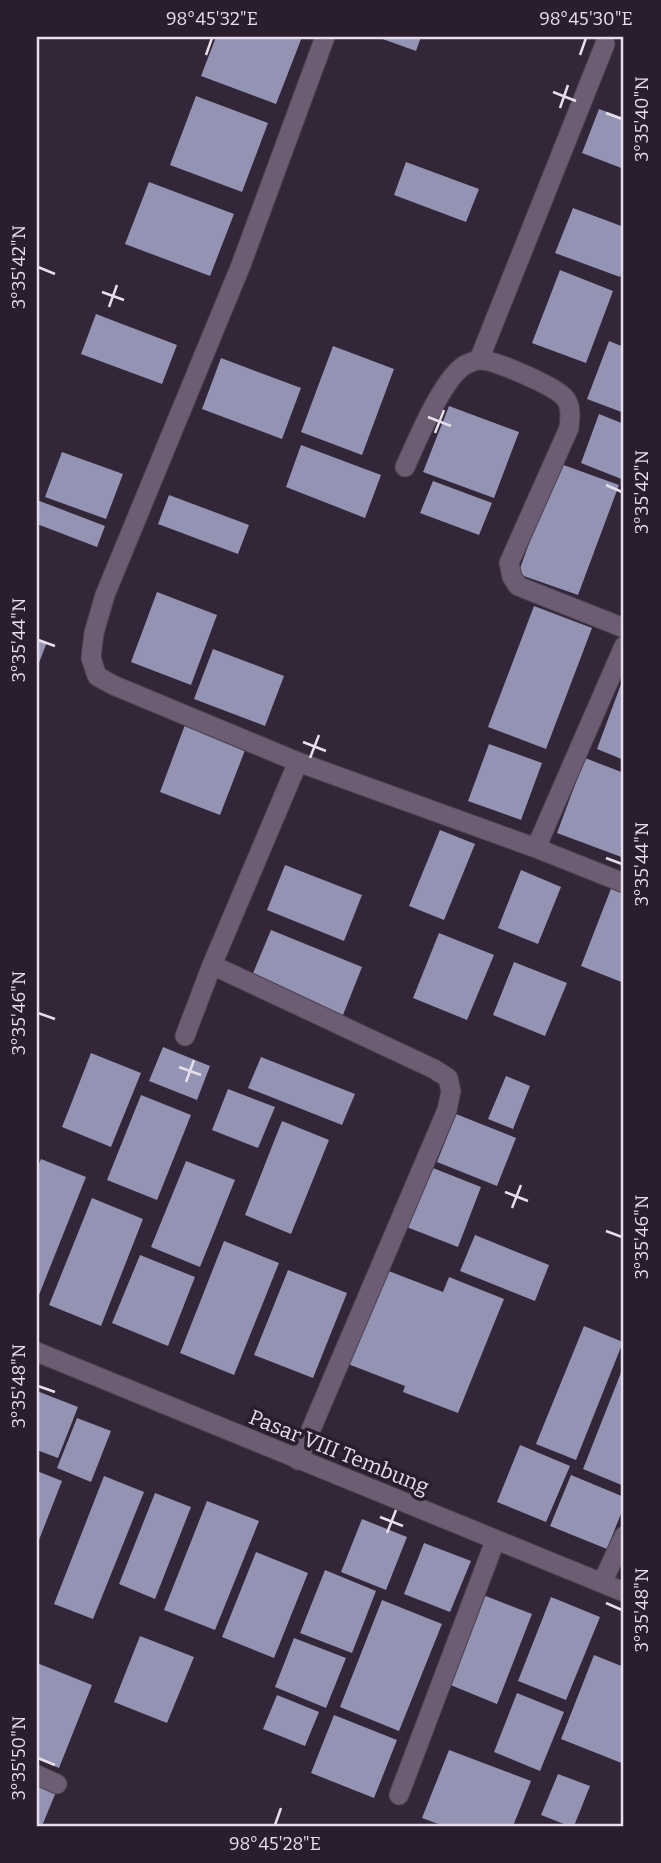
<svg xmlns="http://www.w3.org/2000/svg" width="661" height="1863" viewBox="0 0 661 1863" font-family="Bitter,serif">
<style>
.building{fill:#9393b4}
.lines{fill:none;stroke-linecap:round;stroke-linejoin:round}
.minor-casing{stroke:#4c4150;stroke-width:21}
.minor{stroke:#6c5d72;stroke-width:19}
.ticks{fill:none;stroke:#e6deea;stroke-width:2.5}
.labels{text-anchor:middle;stroke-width:7;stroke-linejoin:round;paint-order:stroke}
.street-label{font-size:21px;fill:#e6deea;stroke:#291d2e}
.neatline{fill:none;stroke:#e6deea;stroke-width:2.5}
.ticks-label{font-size:18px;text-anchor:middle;fill:#e6deea}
</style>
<rect width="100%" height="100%" fill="#332638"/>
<path class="building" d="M216 37H302L276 104 201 76Z
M377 37H421L416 51Z
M196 96 268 123 242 192 170 165Z
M599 109 624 118V169L582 153Z
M406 162 479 189 466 222 394 195Z
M149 182 234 214 210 276 125 244Z
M573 208 624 227V265L620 277 555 253Z
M560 270 613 291 586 363 532 343Z
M96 314 177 345 162 384 81 354Z
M609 341 624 347V413L587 399Z
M333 346 394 369 362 455 301 432Z
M221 358 301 388 282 439 202 409Z
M449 406 519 432 494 498 423 472Z
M599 414 624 424V480L581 463Z
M301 445 381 475 365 518 286 487Z
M62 452 123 474 106 519 45 497Z
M558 463 619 485 578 595 518 574Z
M433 481 492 503 479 535 420 513Z
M169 495 249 525 238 554 158 524Z
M37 500 105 526 97 547 37 524Z
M157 592 217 615 191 685 131 662Z
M534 606 592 628 546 749 488 727Z
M37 638 47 642 37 668Z
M213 649 284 676 265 726 194 699Z
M624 676V760L597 749Z
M186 722 247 745 220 815 160 792Z
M489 744 542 763 521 820 468 801Z
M585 758 624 773V858L557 833Z
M440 830 475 844 444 920 409 906Z
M285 865 362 895 344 941 267 910Z
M521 870 561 887 538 944 498 928Z
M612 886 624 891V983L581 966Z
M271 930 362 967 343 1015 251 978Z
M439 933 494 955 467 1020 413 998Z
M514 962 567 983 545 1036 493 1015Z
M163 1047 210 1066 197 1100 149 1081Z
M91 1053 141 1073 111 1147 62 1127Z
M261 1057 355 1094 342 1125 248 1088Z
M506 1076 530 1086 513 1129 488 1119Z
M228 1089 275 1107 258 1148 212 1130Z
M141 1095 191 1115 157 1200 107 1180Z
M456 1114 516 1138 497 1186 437 1162Z
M282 1121 329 1140 291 1234 245 1215Z
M41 1159 86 1177 37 1300V1168Z
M186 1161 235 1180 200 1267 151 1247Z
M428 1166 481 1187 458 1247 404 1226Z
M92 1198 143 1219 101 1326 49 1305Z
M475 1235 549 1265 535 1301 460 1271Z
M224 1241 279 1263 234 1375 180 1353Z
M140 1255 195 1277 168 1346 112 1323Z
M288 1270 347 1293 313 1378 254 1355Z
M386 1270 443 1292 449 1277 504 1299 458 1413 403 1392 405 1386 348 1364Z
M584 1326 623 1342 576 1460 536 1444Z
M624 1365V1486L583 1469Z
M37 1391 78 1407 58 1458 37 1450Z
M77 1418 111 1431 91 1482 57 1468Z
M520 1445 570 1466 546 1522 497 1502Z
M37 1471 62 1481 37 1545Z
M571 1475 624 1497V1506L607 1549 550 1526Z
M104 1476 144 1492 93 1619 54 1604Z
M155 1493 191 1507 155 1599 119 1584Z
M207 1501 259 1521 215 1630 164 1610Z
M362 1519 407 1537 386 1590 341 1572Z
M424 1543 471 1561 450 1612 404 1594Z
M256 1552 308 1573 274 1658 222 1637Z
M325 1570 376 1591 352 1653 300 1633Z
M483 1595 532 1614 497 1704 448 1684Z
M551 1597 600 1617 566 1700 518 1681Z
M382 1600 442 1624 399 1731 340 1707Z
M140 1636 194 1657 167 1723 114 1702Z
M294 1638 346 1658 326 1708 275 1687Z
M594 1655 624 1667V1764L561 1739Z
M37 1663 92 1685 59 1768 37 1759Z
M517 1693 564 1712 540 1771 494 1752Z
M277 1695 319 1712 305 1746 263 1729Z
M334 1715 397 1740 374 1798 311 1773Z
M449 1750 531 1781 513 1826H444L422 1818Z
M558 1774 590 1786 574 1826H569L541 1815Z
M37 1785 56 1792 42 1826H37Z"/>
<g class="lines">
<g class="minor-casing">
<path id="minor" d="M325 37 241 265 105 595 94 633 91 658 97 676 113 685 298 762 536 848 624 883
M479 360 605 44
M405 467C417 441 442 379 465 365 469 363 476 360 480 360 495 360 554 386 564 397 572 405 570 418 569 428L509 563 512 577 518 586 624 628
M536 848 624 646
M212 965 434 1069 448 1078 451 1091 447 1110 298 1460
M185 1036 212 965 298 762
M37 1352 624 1592
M602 1583 624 1536
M37 1775 57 1784
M399 1795 495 1541"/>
</g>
<use href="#minor" class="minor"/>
</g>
<path class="ticks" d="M206 55 212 38M580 55 586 38M553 92 576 101M560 108 568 85M606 113 622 119M38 267 55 274M102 292 124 300M109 307 117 285M428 417 451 426M435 433 444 410M606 485 622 492M38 640 55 646M303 742 326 751M310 758 319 735M606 858 622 864M38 1013 55 1019M179 1067 201 1075M186 1082 194 1060M505 1192 528 1201M512 1208 521 1185M606 1231 622 1237M38 1386 55 1392M380 1517 403 1526M387 1533 396 1510M606 1603 622 1610M38 1758 55 1765M275 1825 281 1808"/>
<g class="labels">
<g class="street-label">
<text transform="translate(339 1452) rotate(22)" y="7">Pasar VIII Tembung</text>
</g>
</g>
<rect width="661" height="1863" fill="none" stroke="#291d2e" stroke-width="77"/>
<rect x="38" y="38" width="584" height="1787" class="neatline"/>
<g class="ticks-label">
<text x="212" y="25">98°45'32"E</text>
<text x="586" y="25">98°45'30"E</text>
<text transform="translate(642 119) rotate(-90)" y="6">3°35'40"N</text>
<text transform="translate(19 267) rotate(-90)" y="6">3°35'42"N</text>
<text transform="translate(642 492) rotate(-90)" y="6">3°35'42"N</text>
<text transform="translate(19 640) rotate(-90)" y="6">3°35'44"N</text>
<text transform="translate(642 864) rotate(-90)" y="6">3°35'44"N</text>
<text transform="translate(19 1013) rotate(-90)" y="6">3°35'46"N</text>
<text transform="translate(642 1237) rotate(-90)" y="6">3°35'46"N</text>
<text transform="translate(19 1386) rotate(-90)" y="6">3°35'48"N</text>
<text transform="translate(642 1610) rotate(-90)" y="6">3°35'48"N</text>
<text transform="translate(19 1758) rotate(-90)" y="6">3°35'50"N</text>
<text x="275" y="1850">98°45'28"E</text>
</g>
</svg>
